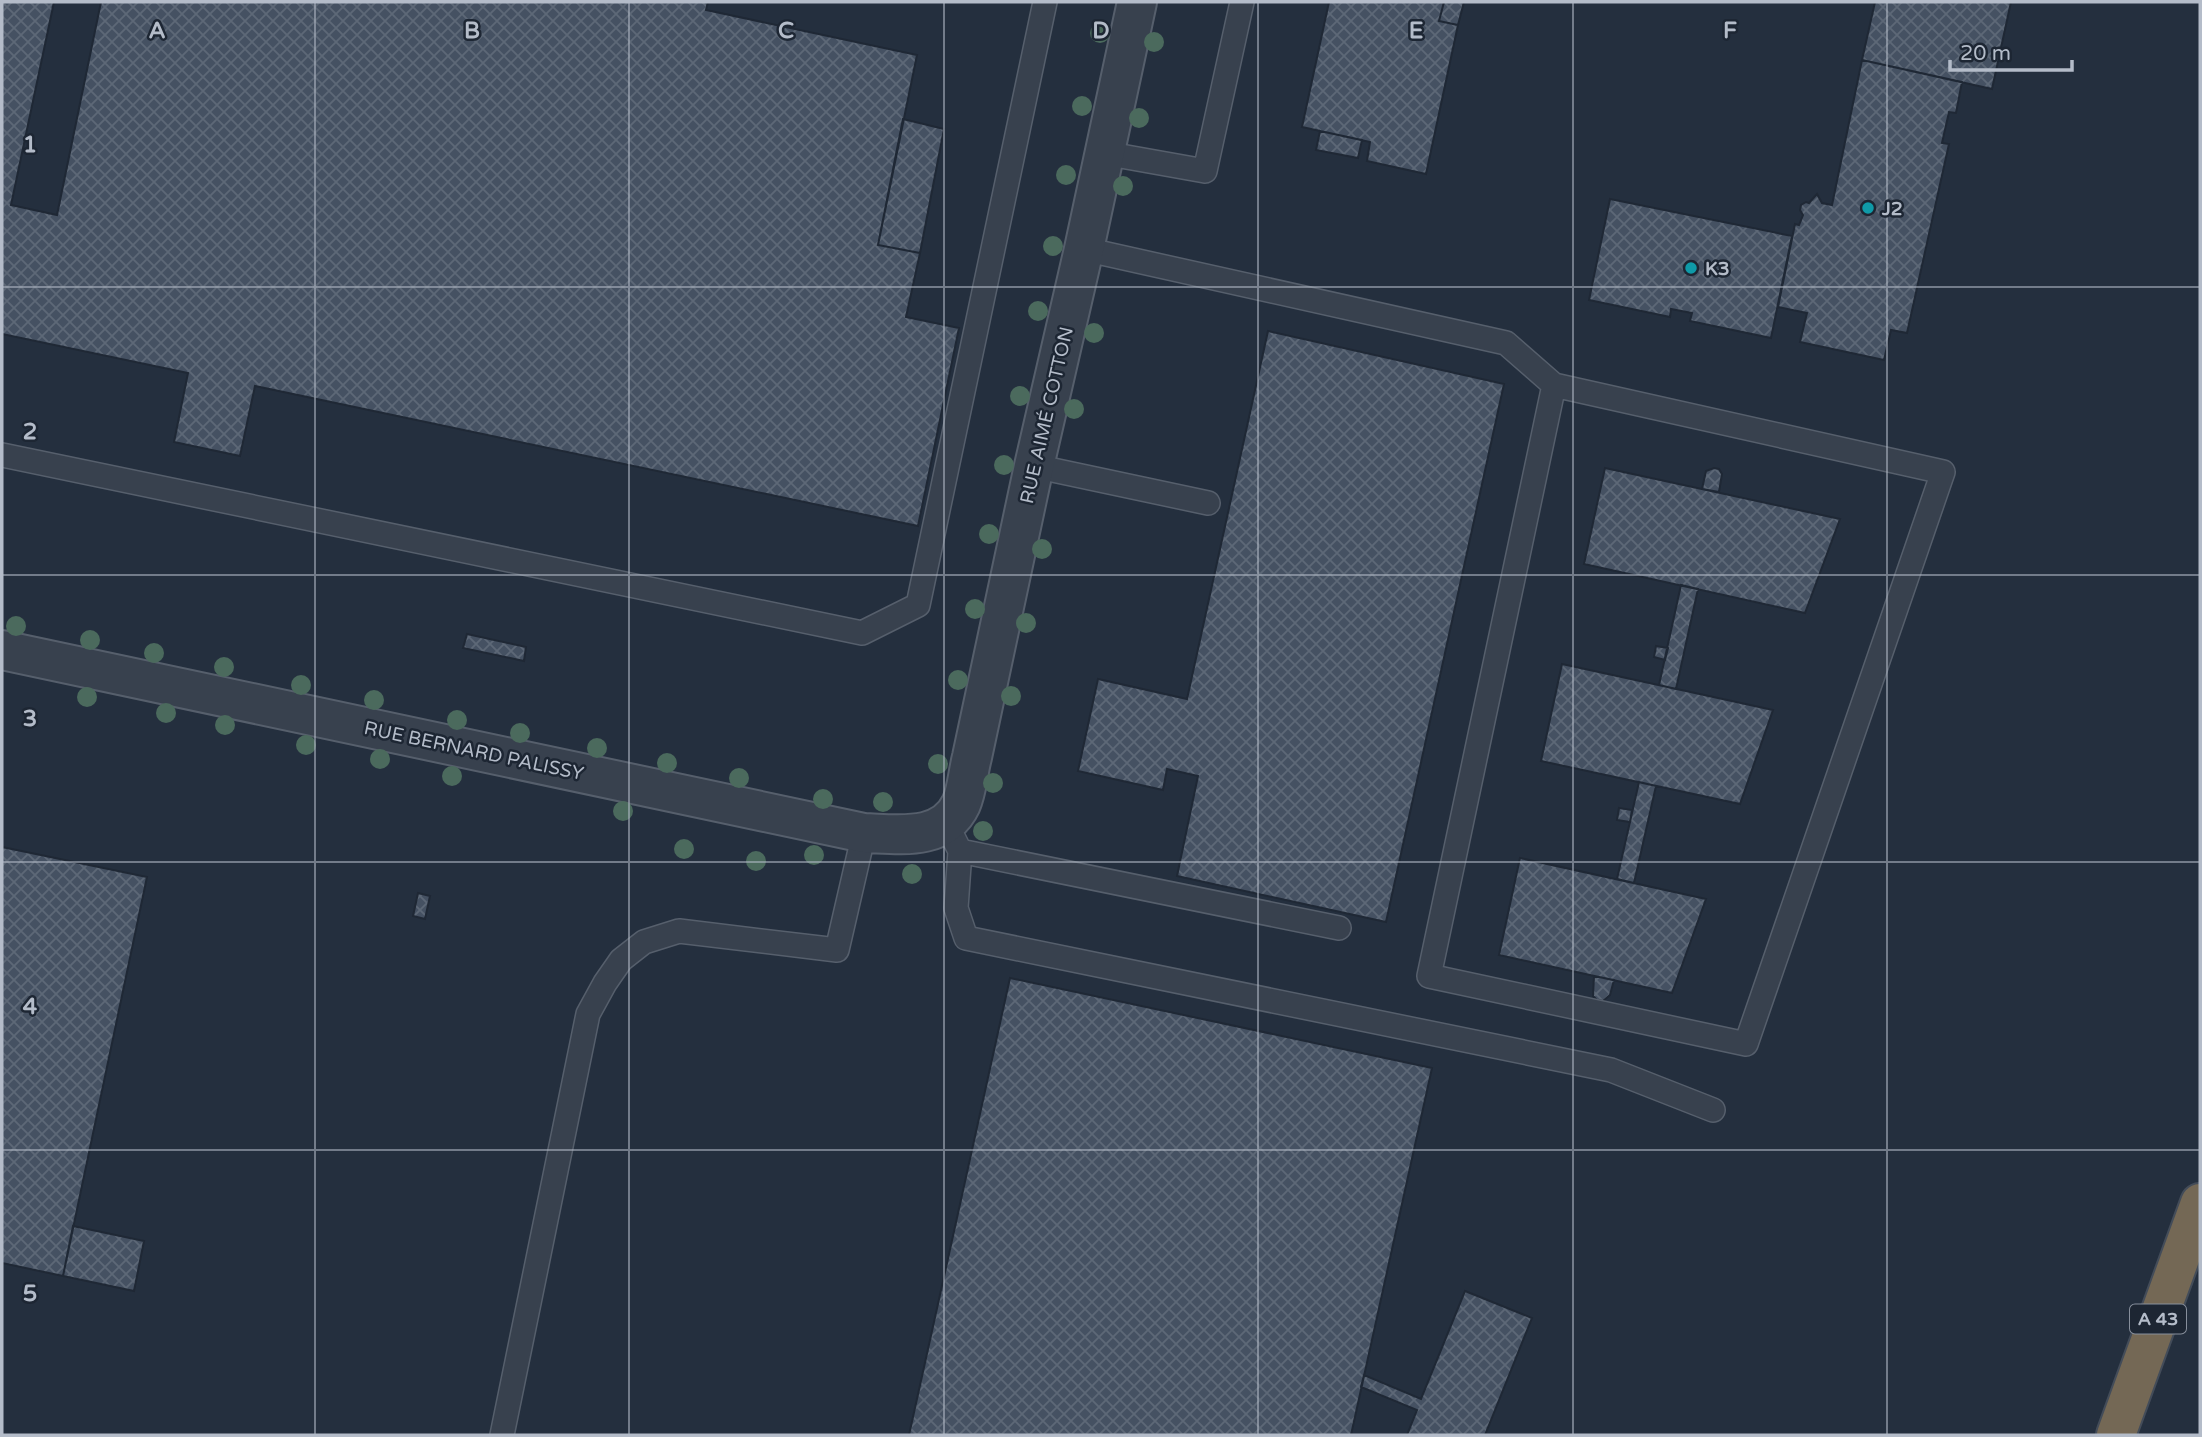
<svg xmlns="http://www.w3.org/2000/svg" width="2202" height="1437" viewBox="0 0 2202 1437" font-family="'Varela Round',sans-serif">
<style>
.building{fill:url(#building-cross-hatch);stroke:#1f2835;stroke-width:2}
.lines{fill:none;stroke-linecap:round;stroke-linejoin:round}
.lane-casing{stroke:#565f6c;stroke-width:26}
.street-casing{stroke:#565f6c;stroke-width:42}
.highway-casing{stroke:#434c59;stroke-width:42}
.lane{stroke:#38414e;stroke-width:23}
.street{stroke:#38414e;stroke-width:38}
.highway{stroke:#746855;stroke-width:38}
.tree{fill:#4b6a5d}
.grid{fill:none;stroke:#b4bcc9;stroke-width:2;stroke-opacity:0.55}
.culture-dot{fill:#0f9aa8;stroke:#1d2633;stroke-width:2.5}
.labels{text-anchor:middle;stroke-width:5;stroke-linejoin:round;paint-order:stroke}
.shield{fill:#1d2633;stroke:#878f9c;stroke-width:2}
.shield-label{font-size:18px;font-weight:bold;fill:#b4bcc9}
.poi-label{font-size:19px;font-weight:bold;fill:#b4bcc9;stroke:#1d2633;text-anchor:start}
.street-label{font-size:19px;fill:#b4bcc9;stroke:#1d2633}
.grid-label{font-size:23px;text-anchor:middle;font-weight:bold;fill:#b4bcc9;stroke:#1d2633;stroke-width:5;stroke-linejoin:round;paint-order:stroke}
</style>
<defs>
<pattern id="building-cross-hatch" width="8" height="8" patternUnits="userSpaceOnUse" patternTransform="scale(1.75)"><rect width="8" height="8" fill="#455162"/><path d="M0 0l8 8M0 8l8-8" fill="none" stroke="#5d6877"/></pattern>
</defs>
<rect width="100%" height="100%" fill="#242f3e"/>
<path class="building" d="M2 2H54L11 205 57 215 101 2H708L706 10 917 55 878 245 920 253 906 317 959 328 918 526 255 386 240 456 174 442 188 373 2 334Z
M1329 2H1444L1439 21 1458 25 1426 174 1367 161 1370 142 1302 127Z
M1444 2H1464L1458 25 1439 21Z
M1875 2H2011L1992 89 1862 60Z
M1862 60 1962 82 1956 113 1949 112 1942 143 1949 144 1907 333 1891 330 1884 360 1800 342 1807 313 1778 307 1795 224 1799 225 1803 215 1800 210 1801 205 1806 202 1809 203 1817 194 1822 203 1832 205Z
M903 119 944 129 920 253 878 245Z
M1320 131 1362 140 1358 158 1316 150Z
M1610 199 1792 236 1771 338 1690 321 1692 313 1671 309 1670 317 1589 300Z
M1268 331 1504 384 1386 922 1177 876 1198 776 1167 769 1163 790 1078 771 1098 679 1187 699Z
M1605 468 1840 519 1805 613 1584 564Z
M1714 468 1719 469 1722 474 1719 492 1702 489 1706 471Z
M1681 585 1698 589 1676 689 1659 685Z
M467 634 526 647 524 661 463 648Z
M1656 646 1668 648 1665 660 1654 657Z
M1562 664 1773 710 1740 804 1541 761Z
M1639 782 1656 786 1634 883 1617 879Z
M1619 808 1632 810 1630 822 1617 820Z
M2 847 147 877 63 1276 2 1263Z
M1520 858 1706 899 1672 993 1499 955Z
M418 893 430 896 425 919 413 916Z
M1594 976 1614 980 1610 995 1603 1001 1597 1000 1593 996Z
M1010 978 1432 1068 1351 1435H909Z
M73 1226 144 1241 134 1291 63 1276Z
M1465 1291 1532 1318 1485 1435H1407L1417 1410 1361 1387 1364 1375 1421 1399Z"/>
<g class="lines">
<g class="lane-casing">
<path id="lane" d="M1104 153 1205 171 1242 2
M1084 249 1506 343 1554 385 1943 472 1746 1044 1429 976 1554 385
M2 455 862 633 918 605 1045 2
M1034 466 1208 503
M954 839 960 851 1339 928
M960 851 956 908 966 938 1611 1070 1713 1110
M502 1435 588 1014 605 983 621 960 644 942 679 931 837 950 864 833"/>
</g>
<g class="street-casing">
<path id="street" d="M2 650 864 833C898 834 943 842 961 804 967 791 968 772 972 757L1034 466 1084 249 1137 2"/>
</g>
<g class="highway-casing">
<path id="highway" d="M2116 1435 2200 1203"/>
</g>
<use href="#lane" class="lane"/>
<use href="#street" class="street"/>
<use href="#highway" class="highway"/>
</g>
<g class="tree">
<circle cx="1100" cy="33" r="10"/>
<circle cx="1154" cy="42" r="10"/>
<circle cx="1082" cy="106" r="10"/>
<circle cx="1139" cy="118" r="10"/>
<circle cx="1066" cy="175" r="10"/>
<circle cx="1123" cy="186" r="10"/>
<circle cx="1053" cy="246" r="10"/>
<circle cx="1038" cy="311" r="10"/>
<circle cx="1094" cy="333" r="10"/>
<circle cx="1020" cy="396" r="10"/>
<circle cx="1074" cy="409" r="10"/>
<circle cx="1004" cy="465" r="10"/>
<circle cx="989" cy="534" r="10"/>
<circle cx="1042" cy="549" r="10"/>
<circle cx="975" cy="609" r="10"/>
<circle cx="1026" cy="623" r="10"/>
<circle cx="16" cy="626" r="10"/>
<circle cx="90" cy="640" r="10"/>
<circle cx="154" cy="653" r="10"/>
<circle cx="224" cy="667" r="10"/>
<circle cx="958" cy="680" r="10"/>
<circle cx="301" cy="685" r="10"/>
<circle cx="1011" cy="696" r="10"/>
<circle cx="87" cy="697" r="10"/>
<circle cx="374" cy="700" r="10"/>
<circle cx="166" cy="713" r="10"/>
<circle cx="457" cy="720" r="10"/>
<circle cx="225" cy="725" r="10"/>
<circle cx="520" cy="733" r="10"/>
<circle cx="306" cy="745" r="10"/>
<circle cx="597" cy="748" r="10"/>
<circle cx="380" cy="759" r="10"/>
<circle cx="667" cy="763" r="10"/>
<circle cx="938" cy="764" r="10"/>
<circle cx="452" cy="776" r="10"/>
<circle cx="739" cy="778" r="10"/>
<circle cx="993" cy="783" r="10"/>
<circle cx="823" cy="799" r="10"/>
<circle cx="883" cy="802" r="10"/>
<circle cx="623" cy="811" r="10"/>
<circle cx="983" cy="831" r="10"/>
<circle cx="684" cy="849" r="10"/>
<circle cx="814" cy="855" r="10"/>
<circle cx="756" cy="861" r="10"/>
<circle cx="912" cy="874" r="10"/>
</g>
<path class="grid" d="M315 2V1435M629 2V1435M944 2V1435M1258 2V1435M1573 2V1435M1887 2V1435M2 287H2200M2 575H2200M2 862H2200M2 1150H2200"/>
<g class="culture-dot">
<circle cx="1868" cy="208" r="7"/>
<circle cx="1691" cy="268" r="7"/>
</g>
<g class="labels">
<rect class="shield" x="2130" y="1304.5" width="56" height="29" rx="5"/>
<g class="shield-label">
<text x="2158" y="1325">A 43</text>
</g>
<g class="poi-label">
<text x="1882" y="215">J2</text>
<text x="1705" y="275">K3</text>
</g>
<g class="street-label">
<text transform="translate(1046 415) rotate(-77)" y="7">RUE AIMÉ COTTON</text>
<text transform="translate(474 750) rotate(12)" y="7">RUE BERNARD PALISSY</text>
</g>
</g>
<g class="grid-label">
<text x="157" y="38">A</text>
<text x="472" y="38">B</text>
<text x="786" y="38">C</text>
<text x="1101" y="38">D</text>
<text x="1416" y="38">E</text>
<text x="1730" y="38">F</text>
<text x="30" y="152">1</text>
<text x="30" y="439">2</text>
<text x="30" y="726">3</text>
<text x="30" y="1014">4</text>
<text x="30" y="1301">5</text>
</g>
<rect width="2202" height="1437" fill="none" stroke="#b4bcc9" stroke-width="7"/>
<path d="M1950 60v10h122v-10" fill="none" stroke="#b4bcc9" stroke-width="3.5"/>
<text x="1960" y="60" font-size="21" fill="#b4bcc9" stroke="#1d2633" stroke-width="5" paint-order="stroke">20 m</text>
</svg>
